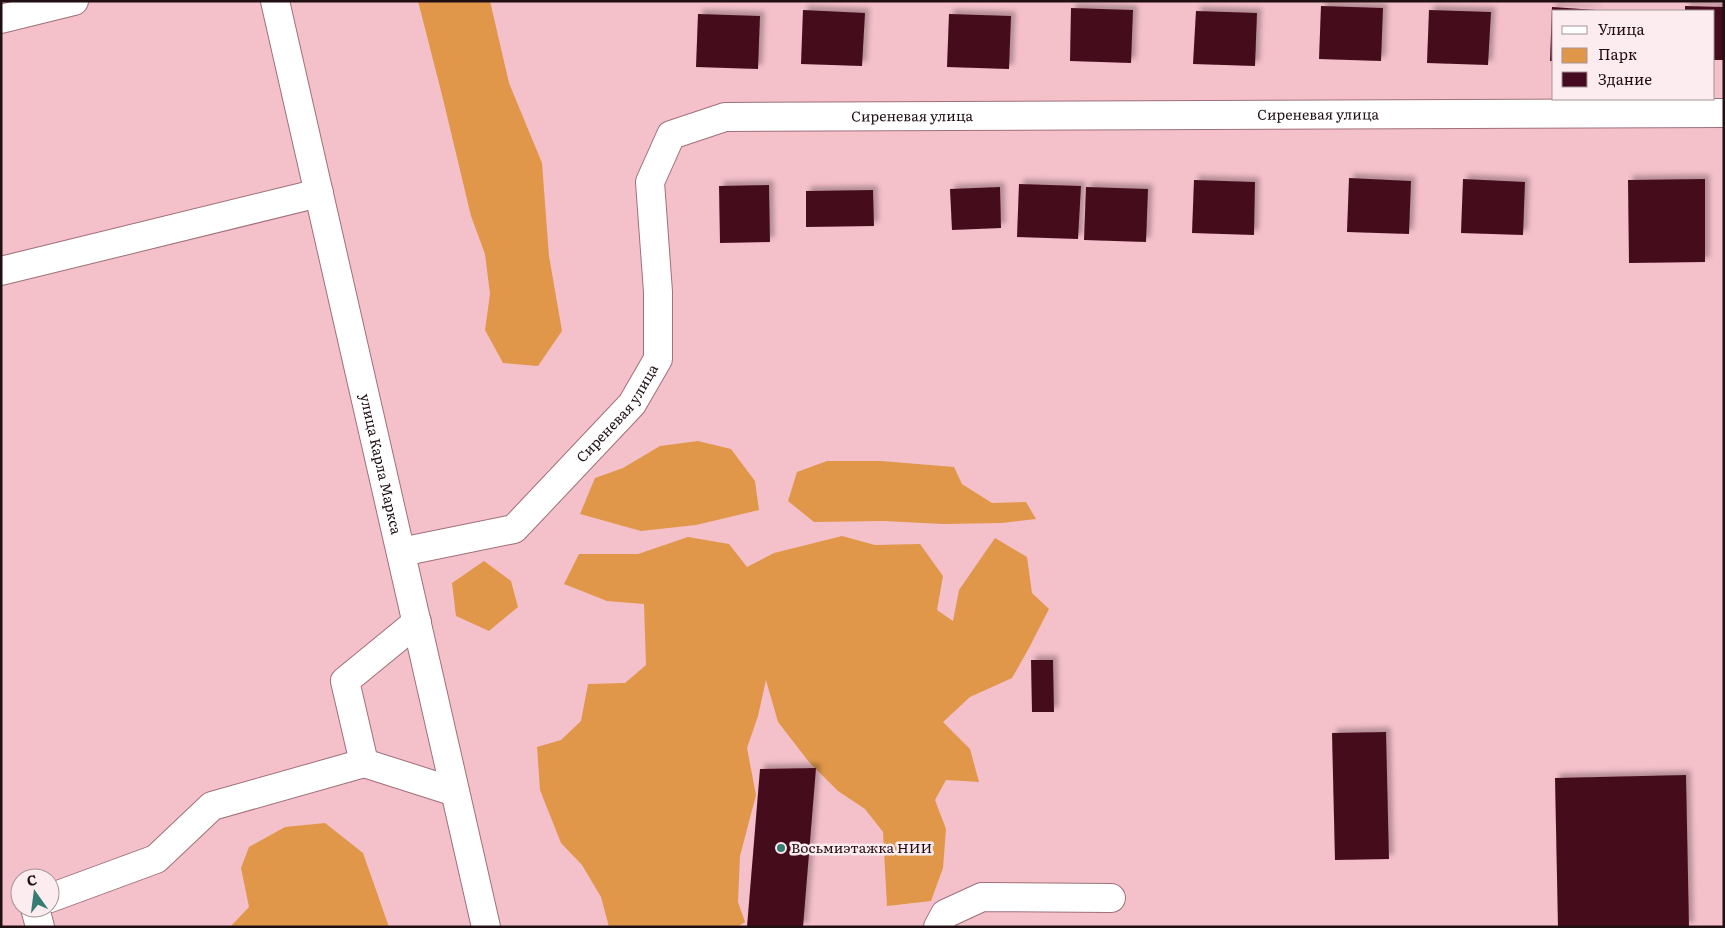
<svg xmlns="http://www.w3.org/2000/svg" width="1725" height="928" viewBox="0 0 1725 928" font-family="Literata,serif">
<style>
.green{fill:#e0974a}
.building{fill:#440a1f;filter:url(#shadow)}
.lines{fill:none;stroke-linecap:round;stroke-linejoin:round}
.minor-casing{stroke:#9f707a;stroke-width:30}
.minor{stroke:#fff;stroke-width:28}
.poi-dot{fill:#357c73;stroke:#fcecef;stroke-width:2}
.labels{text-anchor:middle;stroke-width:5;stroke-linejoin:round;paint-order:stroke}
.street-label{font-size:14px;fill:#200f13;stroke:#fcecef}
.poi-label{font-size:14px;fill:#200f13;stroke:#fcecef;text-anchor:start}
</style>
<defs>
<filter id="shadow"><feDropShadow dx="4.5" dy="-4.5" stdDeviation="2.5" flood-color="#0004"/></filter>
</defs>
<rect width="100%" height="100%" fill="#f4c0ca"/>
<path class="green" d="M418 1H490L509 83 542 163 549 256 562 331 538 366 503 363 485 330 490 294 485 254 471 216 443 99Z
M698 441 731 449 755 481 759 510 696 525 641 531 580 514 595 478 623 468 660 446Z
M827 461H881L954 467 962 484 992 503 1026 502 1036 519 1002 523 943 524 884 521 814 522 788 501 797 472Z
M842 536 875 545 920 544 943 576 937 610 953 621 959 590 995 538 1027 557 1032 593 1049 609 1029 648 1012 678 970 697 943 722 970 749 979 782 946 780 935 800 946 829 943 868 931 901 887 906 883 832 865 809 838 791 809 762 778 722 766 680 758 716 747 748 756 795 740 856 738 902 745 922 737 927H609L601 897 582 865 561 843 540 790 537 747 561 740 581 721 588 684 625 683 646 665 644 604 607 601 564 584 579 554H638L688 537 729 544 747 567 774 553Z
M484 561 511 581 518 607 489 631 456 616 452 583Z
M325 823 363 853 389 927H230L249 907 241 868 249 847 285 827Z"/>
<path class="building" d="M1321 6 1383 8 1381 61 1319 59Z
M1685 6 1724 7V60H1714V11H1685Z
M1552 7 1596 10V11H1554V61H1550Z
M1071 8 1133 10 1131 63 1070 61Z
M803 10 865 13 862 66 801 64Z
M1429 10 1491 12 1488 65 1427 63Z
M1196 11 1257 13 1255 66 1193 64Z
M698 14 760 16 758 69 696 67Z
M949 14 1011 16 1009 69 947 67Z
M1349 178 1411 181 1409 234 1347 232Z
M1463 179 1525 182 1523 235 1461 233Z
M1705 179V262L1629 263 1628 180Z
M1194 180 1255 182 1254 235 1192 233Z
M1019 184 1081 186 1078 239 1017 237Z
M769 185 770 242 720 243 719 186Z
M1000 187 1001 228 952 230 950 189Z
M1086 187 1148 189 1146 242 1084 240Z
M873 190 874 226 806 227V191Z
M1031 660H1053L1054 712H1032Z
M1386 732 1389 859 1335 860 1332 733Z
M816 768 803 927H747L760 769Z
M1686 775 1689 927H1558L1555 778Z"/>
<g class="lines">
<g class="minor-casing">
<g id="minor">
<path id="s1" d="M275 1 486 927"/>
<path d="M1 19 74 1"/>
<path d="M1 271 319 193"/>
<path id="s2" d="M401 552 514 529 632 404 658 359V292L650 182 671 135 725 117 1724 113"/>
<path d="M417 622 345 681 364 763 455 792"/>
<path d="M50 898 156 859 212 806 364 763"/>
<path d="M35 908 40 927"/>
<path d="M938 927 945 914 982 897 1111 898"/>
</g>
</g>
<use href="#minor" class="minor"/>
</g>
<circle class="poi-dot" cx="781" cy="848" r="5"/>
<g class="labels">
<g class="street-label">
<text dy="5" stroke="none"><textPath href="#s2" startOffset="1218">Сиреневая улица</textPath></text>
<text dy="5" stroke="none"><textPath href="#s2" startOffset="812">Сиреневая улица</textPath></text>
<text dy="5" stroke="none"><textPath href="#s2" startOffset="271">Сиреневая улица</textPath></text>
<text dy="5" stroke="none"><textPath href="#s1" startOffset="475">улица Карла Маркса</textPath></text>
</g>
<g class="poi-label">
<text x="791" y="853">Восьмиэтажка НИИ</text>
</g>
</g>
<rect width="1725" height="928" fill="none" stroke="#200f13" stroke-width="5"/>
<rect x="1552" y="10" width="162" height="90" fill="#fcecef" stroke="#a49497"/>
<rect x="1562" y="26" width="25" height="8" fill="#ffffff" stroke="#a49497"/>
<text x="1598" y="35" font-size="15" fill="#200f13">Улица</text>
<rect x="1562" y="48" width="25" height="15" fill="#e0974a" stroke="#a49497"/>
<text x="1598" y="60" font-size="15" fill="#200f13">Парк</text>
<rect x="1562" y="72" width="25" height="15" fill="#440a1f" stroke="#a49497"/>
<text x="1598" y="85" font-size="15" fill="#200f13">Здание</text>
<g transform="translate(35 893) rotate(346)"><circle r="24" fill="#fcecef" stroke="#a49497"/>
<path d="M0-4L9 19L0 12L-9 19Z" fill="#357c73"/>
<text y="-8" font-size="14" font-weight="bold" text-anchor="middle" fill="#200f13">С</text>
</g>
</svg>
